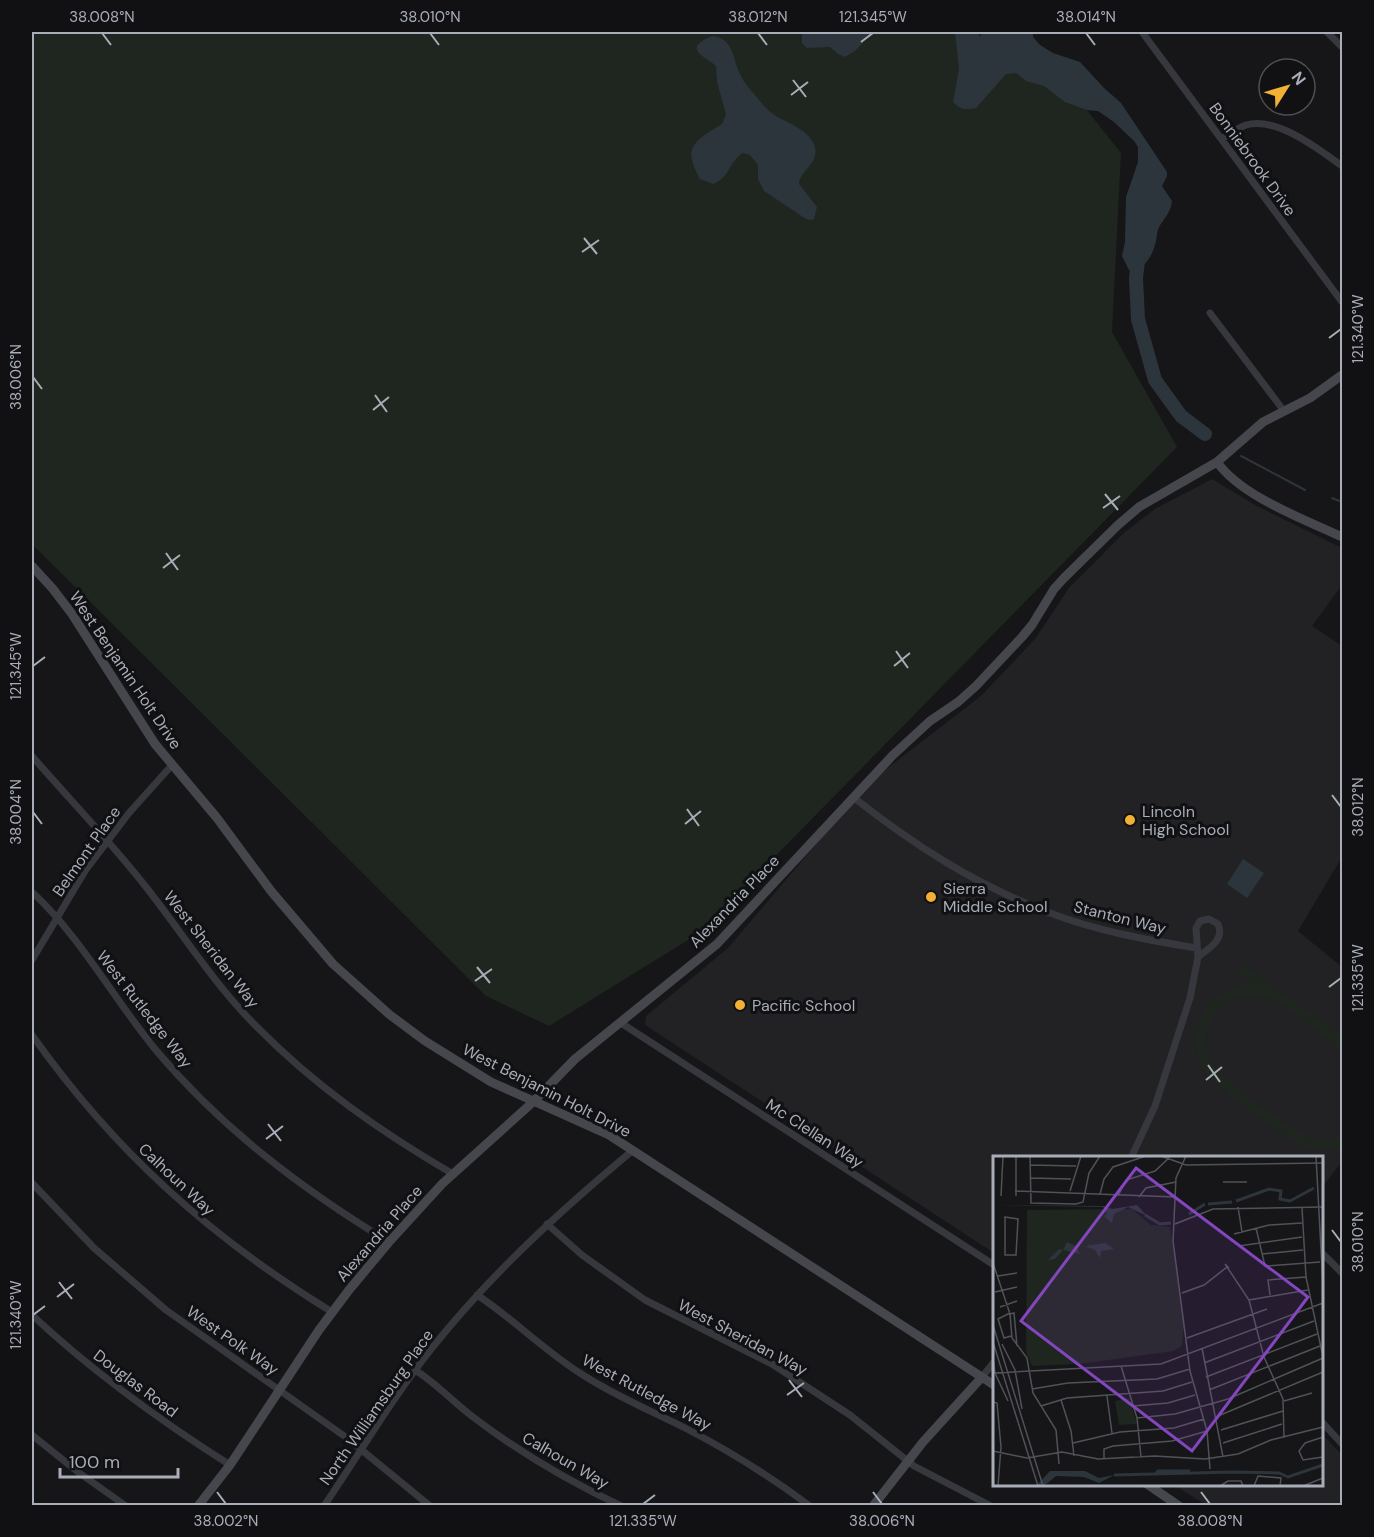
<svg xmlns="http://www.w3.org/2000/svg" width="1374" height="1537" viewBox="0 0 1374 1537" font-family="'DM Sans',sans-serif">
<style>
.built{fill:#222225}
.green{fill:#1e261f}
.water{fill:#2c353c}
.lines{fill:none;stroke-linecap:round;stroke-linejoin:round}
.stream{stroke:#2c353c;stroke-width:2}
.river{stroke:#2c353c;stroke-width:14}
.street{stroke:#37383d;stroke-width:7}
.secondary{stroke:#45474d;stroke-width:9}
.ticks{fill:none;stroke:#a8adb8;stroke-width:2}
.poi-dot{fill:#f2b134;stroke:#111113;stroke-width:2}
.labels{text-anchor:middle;stroke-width:6;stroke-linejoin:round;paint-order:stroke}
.street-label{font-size:16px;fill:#a8adb8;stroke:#111113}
.poi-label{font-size:16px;fill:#a8adb8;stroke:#111113;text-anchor:start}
.inset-river{fill:none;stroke:#2c353c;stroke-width:3}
.inset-road{fill:none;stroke:#505258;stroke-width:1.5}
.view{fill:#8446be;fill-opacity:0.15;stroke:#8446be;stroke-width:3}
.inset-edge{fill:none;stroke:#a8adb8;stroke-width:3}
.neatline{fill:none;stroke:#a8adb8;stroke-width:2}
.ticks-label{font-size:15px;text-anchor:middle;fill:#a8adb8}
</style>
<rect width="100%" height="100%" fill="#161618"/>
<path class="built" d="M1212 479 1257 506 1342 548V585L1312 626 1342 646V857L1298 931 1342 967V1162L1322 1187V1158H994V1253L645 1025 646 1016 728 948 868 783 981 696 1035 639 1069 588 1125 532 1155 509Z
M1322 1434 1342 1455V1505H1206L1174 1485 1322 1484Z"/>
<path class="green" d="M32 32H1025L1121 153 1112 332 1177 447 701 932 549 1026 486 996 32 544Z
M1243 964 1342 1037V1050C1310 1026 1246 960 1213 1017 1205 1030 1204 1047 1211 1061 1218 1077 1294 1133 1311 1138 1322 1141 1332 1140 1342 1136V1147C1331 1151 1318 1151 1306 1147 1286 1141 1211 1084 1202 1066 1193 1048 1194 1025 1206 1009 1216 993 1234 985 1253 984L1237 972Z"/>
<path class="water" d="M802 32H873L855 51 845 57 838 54 830 47 807 48 802 43Z
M955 32H978L980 37 983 32H1033V37L1040 45 1053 53 1080 62 1104 88 1121 103 1167 172V176L1162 186 1172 201C1171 212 1165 217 1159 227 1157 231 1157 236 1156 241 1153 255 1146 266 1134 272L1129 270 1122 256 1125 242 1126 197 1138 162V147L1134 141 1114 122 1098 111 1087 110 1065 102 1044 86 1026 81 1016 73 1006 74 976 108C966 110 960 110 953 102L959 69Z
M712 36C734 38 732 58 740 74 744 84 753 92 759 100 764 106 769 112 776 116 789 124 810 130 815 147 819 164 800 170 799 184L817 207 814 219 811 220 806 219 764 191 758 179V165L750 155 743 153C729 161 730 178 713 184L700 179C681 145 696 141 722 124L726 114 717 82 716 66C707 57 680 49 712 36Z
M1243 859 1264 873 1247 898 1227 884Z"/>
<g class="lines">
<path class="stream" d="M1241 456 1305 490
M1332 498 1342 502"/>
<path class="river" d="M1139 252 1136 278 1138 319 1155 380 1181 416 1205 434"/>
<path class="street" d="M1142 32 1342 302
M1327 32 1342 47
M1222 139C1229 134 1238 128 1246 125 1276 116 1319 149 1342 166
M1210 313 1284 411
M32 756C70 800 110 841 146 887 183 934 214 984 256 1026 315 1086 381 1132 453 1174
M853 797C915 846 976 885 1050 913 1097 931 1147 940 1197 948
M32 892C79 935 114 999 155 1049 221 1128 302 1189 389 1242
M32 960 85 871 129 813 172 765
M621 1023 994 1265
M32 1035C115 1152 210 1237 332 1312
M1131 1158 1155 1106 1190 998 1198 957 1196 928 1200 921 1209 919 1218 924C1225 940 1209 948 1198 957
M32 1183 94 1248 166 1310 347 1438 430 1506
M547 1224 582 1255 645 1300 772 1364 850 1415 914 1466 991 1506
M1322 1253 1342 1273
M477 1295C514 1319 544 1351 583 1375 617 1397 654 1412 689 1430 731 1452 771 1477 810 1506
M32 1315C93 1372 159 1420 230 1465
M415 1370C436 1383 453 1402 473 1417 519 1452 568 1481 621 1506
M982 1377 994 1362
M1322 1422 1342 1444
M32 1435 78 1472 126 1506
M324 1506C360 1453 392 1398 432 1348 491 1274 560 1211 632 1151"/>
<path class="secondary" d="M1217 462C1242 497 1304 519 1342 537
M32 566 53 589 72 614 155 744 217 818 271 891 333 964 390 1015 425 1041 491 1082 609 1135 994 1385
M1147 1484 1179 1506
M198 1506 230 1465 319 1330 349 1290 389 1242 442 1184 533 1102 575 1059 717 944 893 755 930 721 958 702 976 686 1022 637 1032 625 1054 589 1064 578 1118 525 1139 507 1217 462 1263 422 1310 398 1342 375
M873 1506 923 1442 982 1377"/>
</g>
<path class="ticks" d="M102 33 111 45M430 33 439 45M758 33 767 45M1086 33 1095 45M861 42 873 33M793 80 806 97M791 95 808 82M584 238 597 254M582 252 599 240M1329 338 1341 329M33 377 42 389M375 395 387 412M373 410 389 397M1105 494 1118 510M1103 508 1120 496M166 553 178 570M163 568 180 555M896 651 908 668M33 666 45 657M894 666 910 653M1332 795 1341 807M687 809 699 826M33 812 42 824M685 824 701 811M477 967 490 983M475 981 492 969M1329 987 1341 978M1208 1065 1220 1082M1206 1080 1222 1067M268 1124 281 1141M266 1139 283 1126M1332 1230 1341 1242M59 1282 72 1299M57 1297 74 1284M33 1315 45 1306M789 1380 802 1397M787 1395 804 1383M217 1492 226 1504M873 1492 882 1504M1201 1492 1210 1504M643 1504 655 1495"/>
<g class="poi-dot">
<circle cx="1130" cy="820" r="6"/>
<circle cx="931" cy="897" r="6"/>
<circle cx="740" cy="1005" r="6"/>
</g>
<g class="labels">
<g class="street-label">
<text transform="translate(1253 159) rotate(54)" y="6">Bonniebrook Drive</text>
<text transform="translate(126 670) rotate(56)" y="6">West Benjamin Holt Drive</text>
<text transform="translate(86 851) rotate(-55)" y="6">Belmont Place</text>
<text transform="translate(734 901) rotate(-46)" y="6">Alexandria Place</text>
<text transform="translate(1120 917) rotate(14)" y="6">Stanton Way</text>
<text transform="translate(212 949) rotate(52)" y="6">West Sheridan Way</text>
<text transform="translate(145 1009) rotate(52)" y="6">West Rutledge Way</text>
<text transform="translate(547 1090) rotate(27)" y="6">West Benjamin Holt Drive</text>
<text transform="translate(815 1133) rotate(33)" y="6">Mc Clellan Way</text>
<text transform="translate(177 1179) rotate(43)" y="6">Calhoun Way</text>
<text transform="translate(379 1233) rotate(-49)" y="6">Alexandria Place</text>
<text transform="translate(743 1337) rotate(28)" y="6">West Sheridan Way</text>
<text transform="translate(233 1340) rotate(35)" y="6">West Polk Way</text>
<text transform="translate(136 1383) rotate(37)" y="6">Douglas Road</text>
<text transform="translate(647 1392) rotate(28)" y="6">West Rutledge Way</text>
<text transform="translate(376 1407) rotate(-55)" y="6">North Williamsburg Place</text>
<text transform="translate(566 1460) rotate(30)" y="6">Calhoun Way</text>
</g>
<g class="poi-label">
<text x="1142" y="817">Lincoln<tspan x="1142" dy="18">High School</tspan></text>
<text x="943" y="894">Sierra<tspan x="943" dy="18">Middle School</tspan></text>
<text x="752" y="1011">Pacific School</text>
</g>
</g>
<g transform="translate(993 1156)">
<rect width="330" height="330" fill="#161618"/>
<path d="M139 53 158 69 177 71 191 165 189 190 180 195 86 208 39 210 33 196 34 54ZM136 242 144 268 126 269 122 245Z" fill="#1e261f"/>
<path d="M0 49 111 50 119 53 144 49 154 60 135 51 121 58 119 67 111 60 114 58 110 51ZM74 86 83 90 87 98 70 94 62 103 55 104 66 93 70 94ZM112 87 121 93 108 95 107 102 102 94 92 90ZM57 315H92L106 322 121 319 106 327 91 321 63 320 51 330H43Z" fill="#2c353c"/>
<path class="inset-river" d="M243 45 276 33 288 35 287 43 297 45 321 32M215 48 239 46M196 58 212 48M152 59 167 68 178 67M121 319 240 316 286 317 295 321 330 309M162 319 165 315H197"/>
<path class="inset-road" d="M37 0 38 47 83 48 90 46 96 17 107 0M168 0 193 9 330 7M193 0 183 22 180 85 197 215 214 275 217 313M323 0 330 131M37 9 83 10M37 22 78 23M230 26H254M22 35 183 41M77 35 88 0M107 38 111 23 120 11 153 0M8 40 10 0M23 40V0M125 40 133 24 162 15 178 0M146 41 153 32 183 26M245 51 249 76M309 52 313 121 330 201M12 61 25 63 23 99H12ZM182 68 220 53 330 51M263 72 272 110 327 106M241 78 276 69 309 67M246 90 309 81M269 98 310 94M0 107 17 158 19 182 34 202 40 237 63 274 66 308M236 112 232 108 256 144 271 201 290 243 291 282M5 120 24 117M2 136 24 131M189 137 211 129 234 111M277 139 275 124 313 121M256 144 315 134M7 151 24 145M17 157 5 163 11 182 18 180M17 158 21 157 24 190M0 169 50 330M194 182 274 153M0 186 45 330M9 188 22 214 29 253M209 192 230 301M0 201 2 217 15 245M211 207 321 165M128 210 144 262 148 301M0 217 168 208 330 147M213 221 324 178M39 233 75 227 164 223 197 213M216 234 327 190M114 240 119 277M68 244 78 275 81 300M291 245 319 237M0 246 4 247 8 291 5 330M48 250 74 242 170 235 199 226M140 250 175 247 202 239M225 260 330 216M144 262 182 258 235 243 330 202M228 274 290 255M80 287 127 276 181 272 211 263M230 287 289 268M312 287 306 295 310 304 330 301M312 287 330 281M0 295 34 302 69 296 105 303 162 300 212 303 245 298 278 284 330 271M111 303V293L120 290 179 285 214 275M227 330 235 325H248L250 330M261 330 265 320 288 322 287 330M310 330 330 322"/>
<path class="view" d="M143 12 315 141 199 295 28 165Z"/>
<rect width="330" height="330" class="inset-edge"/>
</g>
<rect width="1374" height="1537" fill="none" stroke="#111113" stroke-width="66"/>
<g transform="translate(1287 87) rotate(53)"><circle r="28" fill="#111113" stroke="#4d4f55" stroke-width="1.5"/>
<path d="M0-4.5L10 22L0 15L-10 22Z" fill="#f2b134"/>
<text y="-9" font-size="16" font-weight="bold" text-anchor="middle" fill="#a8adb8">N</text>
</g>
<path d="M60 1468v9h118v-9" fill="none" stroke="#a8adb8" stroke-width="3"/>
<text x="69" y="1468" font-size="18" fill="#a8adb8" stroke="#111113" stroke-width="4.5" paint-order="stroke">100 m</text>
<rect x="33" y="33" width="1308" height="1471" class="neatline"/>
<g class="ticks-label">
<text x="102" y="22">38.008°N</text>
<text x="430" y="22">38.010°N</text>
<text x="758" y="22">38.012°N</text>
<text x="873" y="22">121.345°W</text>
<text x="1086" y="22">38.014°N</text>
<text transform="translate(1358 329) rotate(-90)" y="5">121.340°W</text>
<text transform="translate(16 377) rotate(-90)" y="5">38.006°N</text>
<text transform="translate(16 666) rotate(-90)" y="5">121.345°W</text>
<text transform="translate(1358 807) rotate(-90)" y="5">38.012°N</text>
<text transform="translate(16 812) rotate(-90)" y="5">38.004°N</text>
<text transform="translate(1358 978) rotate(-90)" y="5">121.335°W</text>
<text transform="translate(1358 1242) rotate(-90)" y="5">38.010°N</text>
<text transform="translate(16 1315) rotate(-90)" y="5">121.340°W</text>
<text x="226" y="1526">38.002°N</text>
<text x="643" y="1526">121.335°W</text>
<text x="882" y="1526">38.006°N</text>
<text x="1210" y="1526">38.008°N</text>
</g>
</svg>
